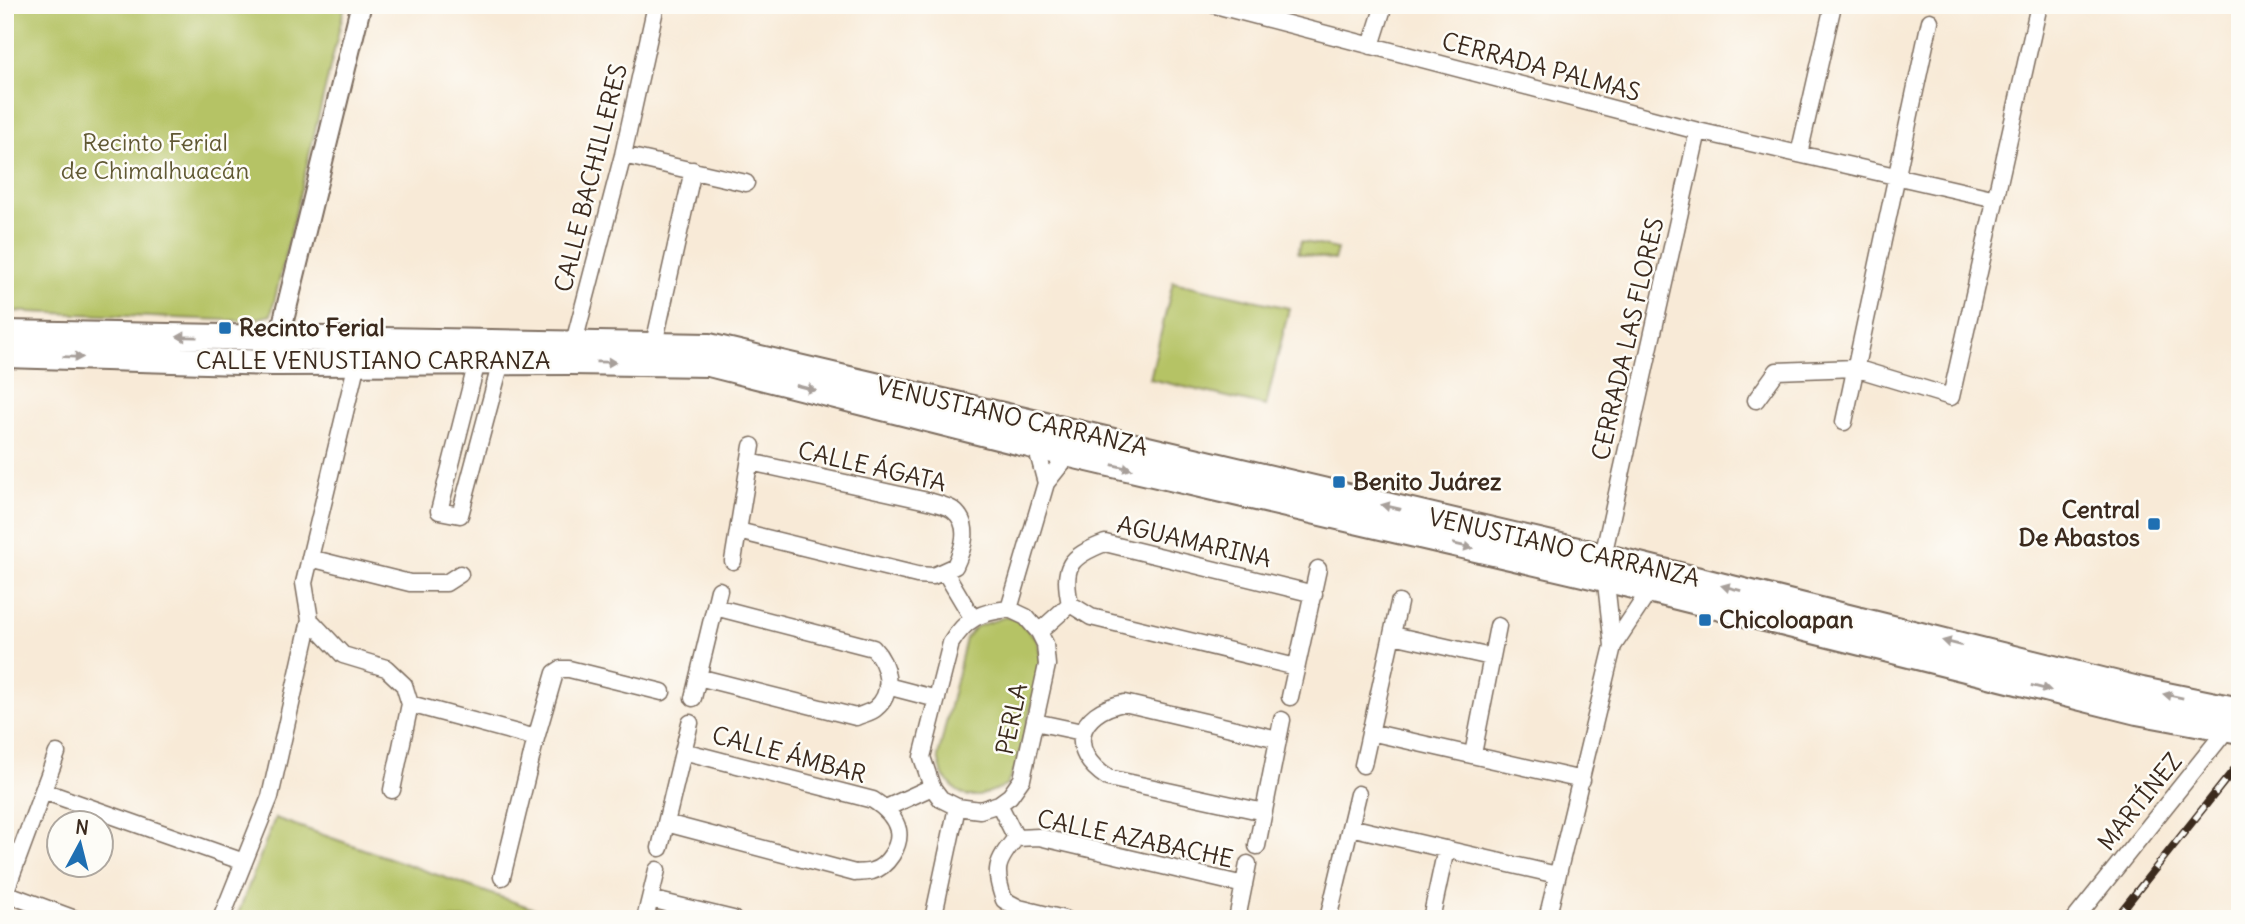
<svg xmlns="http://www.w3.org/2000/svg" width="2245" height="924" viewBox="0 0 2245 924" font-family="Delius,sans-serif">
<style>
.green{fill:#b5c365;stroke:#787642;stroke-width:2}
.lines{fill:none;stroke-linecap:round;stroke-linejoin:round}
.minor-casing{stroke:#7d6d5f;stroke-width:19}
.tertiary-casing{stroke:#7d6d5f;stroke-width:23}
.primary-casing{stroke:#7d6d5f;stroke-width:28}
.minor{stroke:#fff;stroke-width:16}
.tertiary{stroke:#fff;stroke-width:19}
.primary{stroke:#fff;stroke-width:24}
.rail-casing{stroke:#3b2a1e;stroke-width:8}
.rail{stroke:#fdfcf7;stroke-width:5;stroke-dasharray:16;stroke-linecap:butt}
.oneway{fill:#a79f9a}
.poi-dot{fill:#1f6fb2;stroke:#fdfcf7;stroke-width:2.5}
.labels{text-anchor:middle;stroke-width:5;stroke-linejoin:round;paint-order:stroke}
.street-label{font-size:24px;fill:#3b2a1e;stroke:#fdfcf7}
.park-label{font-size:24px;fill:#605833;stroke:#fdfcf7}
.poi-label{font-size:24px;font-weight:bold;fill:#3b2a1e;stroke:#fdfcf7;text-anchor:start}
</style>
<rect width="100%" height="100%" fill="#fdfcf7"/>
<filter id="ink" filterUnits="userSpaceOnUse"><feTurbulence type="fractalNoise" baseFrequency=".0143" numOctaves="2"/><feDisplacementMap in="SourceGraphic" scale="14" xChannelSelector="R" yChannelSelector="G"/><feConvolveMatrix kernelMatrix="1 2 1 2 8 2 1 2 1" color-interpolation-filters="sRGB"/></filter>
<filter id="wash" filterUnits="userSpaceOnUse"><feTurbulence type="fractalNoise" baseFrequency=".00686" numOctaves="4" result="noise"/><feDisplacementMap in="SourceGraphic" scale="28" xChannelSelector="R" yChannelSelector="G"/><feGaussianBlur stdDeviation="1.57" result="paint"/><feColorMatrix in="noise" values="0 0 0 0 0 0 0 0 0 0 0 0 0 0 0 0 0 1.4 0 .05"/><feComposite in="paint" operator="in"/></filter>
<g filter="url(#wash)">
<rect width="100%" height="100%" fill="#f8ead7"/>
<path class="green" d="M5 5H345L271 315 248 321 5 311Z
M1301 241 1337 249 1334 260 1298 253Z
M1173 282 1289 308 1266 406 1150 379Z
M1005 617 1016 619 1037 639 1042 663 1016 767 1006 786 979 796H966L956 790 943 776 938 757 966 638 975 627Z
M275 818 563 919H236Z"/>
</g>
<g filter="url(#ink)">
<g class="lines">
<g class="minor-casing">
<path id="minor" d="M1215 5 1698 131 1996 199
M1371 46 1384 5
M1799 154 1833 5
M623 155 746 183
M654 344 693 170
M572 350 623 155 656 5
M477 362 439 511 460 515 501 362
M1756 400 1777 371 1855 368 1951 397 2039 5
M1844 422 1930 21
M1035 442 1046 483
M738 531 917 575 933 576 955 566C963 549 972 525 953 510 947 506 938 504 932 502L750 462
M310 558 410 583H446L460 574
M733 561 752 446
M945 572 973 619
M1009 609 1026 617 1039 632 1045 644 1047 665 1022 779 1010 796 999 804 980 810 957 807 941 799 932 787 922 757 951 643C966 618 981 612 1009 609Z
M1009 609 1046 483 1074 448
M310 620 343 655 386 668 404 685 410 704 392 790
M1039 632 1070 604
M1393 635 1491 657
M1613 646 1654 584
M1296 667 1091 617 1070 604C1062 566 1069 557 1105 543L1314 594
M698 677 856 717C862 714 871 713 876 708 895 692 888 664 873 648L715 607
M887 686 937 699
M1290 697 1318 569
M693 698 719 590
M410 704 536 738
M1035 722 1082 732
M1370 732 1582 780
M1473 754 1498 626
M1363 765 1399 603
M43 791 244 862
M999 804 1016 838
M886 808 932 787
M1264 812 1108 778C1066 751 1077 712 1124 703L1278 739
M666 823 855 873C860 872 867 873 872 871 887 867 901 846 898 830 895 817 884 807 873 800L683 751
M1350 827 1557 875
M1257 846 1282 720
M660 848 690 723
M502 877 536 738 555 673 561 669H569L662 692
M5 893 57 753
M5 893 75 919
M650 899 733 919
M221 919 270 797 310 620 304 583 359 354
M645 919 657 870
M933 919 957 807
M1064 919 1019 908 1004 900C994 870 995 863 1016 838L1039 837 1244 885
M1237 919 1248 864
M1328 919 1358 794
M1431 919 1446 849
M1547 919 1613 646 1603 556 1698 131
M2075 919 2231 724"/>
</g>
<g class="tertiary-casing">
<path id="tertiary" d="M276 351 361 5"/>
</g>
<g class="primary-casing">
<path id="primary" d="M5 333 709 346 1603 556 2142 690 2240 710
M5 355 272 363 570 362 709 364 1045 449 1605 579 2137 712 2240 731"/>
</g>
<use href="#minor" class="minor"/>
<use href="#tertiary" class="tertiary"/>
<use href="#primary" class="primary"/>
<g class="rail-casing">
<path id="rail" d="M2115 919 2240 762"/>
</g>
<use href="#rail" class="rail"/>
</g>
<defs><path id="oneway-solid" d="M-6-.8H1V-3.2L6.5 0L1 3.2V.8H-6Z" transform="scale(1.75)"/></defs>
<g class="oneway">
<use href="#oneway-solid" transform="translate(187 337) rotate(-179)"/>
<use href="#oneway-solid" transform="translate(73 357) rotate(2)"/>
<use href="#oneway-solid" transform="translate(606 362) rotate(1)"/>
<use href="#oneway-solid" transform="translate(806 388) rotate(14)"/>
<use href="#oneway-solid" transform="translate(1122 467) rotate(13)"/>
<use href="#oneway-solid" transform="translate(1391 507) rotate(-167)"/>
<use href="#oneway-solid" transform="translate(1463 546) rotate(13)"/>
<use href="#oneway-solid" transform="translate(1731 588) rotate(-166)"/>
<use href="#oneway-solid" transform="translate(1952 643) rotate(-166)"/>
<use href="#oneway-solid" transform="translate(2041 688) rotate(14)"/>
<use href="#oneway-solid" transform="translate(2173 696) rotate(-168)"/>
</g>
</g>
<g class="poi-dot">
<rect x="218" y="321" width="14" height="14" rx="3.5"/>
<rect x="1332" y="475" width="14" height="14" rx="3.5"/>
<rect x="2147" y="517" width="14" height="14" rx="3.5"/>
<rect x="1698" y="613" width="14" height="14" rx="3.5"/>
</g>
<g class="labels">
<g class="street-label">
<text transform="translate(1541 67) rotate(15)" y="8">CERRADA PALMAS</text>
<text transform="translate(591 178) rotate(-76)" y="8">CALLE BACHILLERES</text>
<text transform="translate(1628 339) rotate(-77)" y="8">CERRADA LAS FLORES</text>
<text x="373" y="369">CALLE VENUSTIANO CARRANZA</text>
<text transform="translate(1012 417) rotate(13)" y="8">VENUSTIANO CARRANZA</text>
<text transform="translate(872 467) rotate(13)" y="8">CALLE ÁGATA</text>
<text transform="translate(1194 542) rotate(13)" y="8">AGUAMARINA</text>
<text transform="translate(1564 548) rotate(13)" y="8">VENUSTIANO CARRANZA</text>
<text transform="translate(1012 719) rotate(-78)" y="8">PERLA</text>
<text transform="translate(789 755) rotate(15)" y="8">CALLE ÁMBAR</text>
<text transform="translate(2140 802) rotate(-51)" y="8">MARTÍNEZ</text>
<text transform="translate(1135 839) rotate(12)" y="8">CALLE AZABACHE</text>
</g>
<g class="park-label">
<text x="155" y="151">Recinto Ferial<tspan x="155" dy="28">de Chimalhuacán</tspan></text>
</g>
<g class="poi-label">
<text x="239" y="336">Recinto Ferial</text>
<text x="1353" y="490">Benito Juárez</text>
<text x="2140" y="518" text-anchor="end">Central<tspan x="2140" dy="28">De Abastos</tspan></text>
<text x="1719" y="628">Chicoloapan</text>
</g>
</g>
<rect width="2245" height="924" fill="none" stroke="#fdfcf7" stroke-width="28"/>
<g transform="translate(80 844) rotate(7)"><circle r="33" fill="#fdfcf7" stroke="#afa8a0" stroke-width="2"/>
<path d="M0-5L12 26L0 18L-12 26Z" fill="#1f6fb2"/>
<text y="-10" font-size="19" font-weight="bold" text-anchor="middle" fill="#3b2a1e">N</text>
</g>
</svg>
